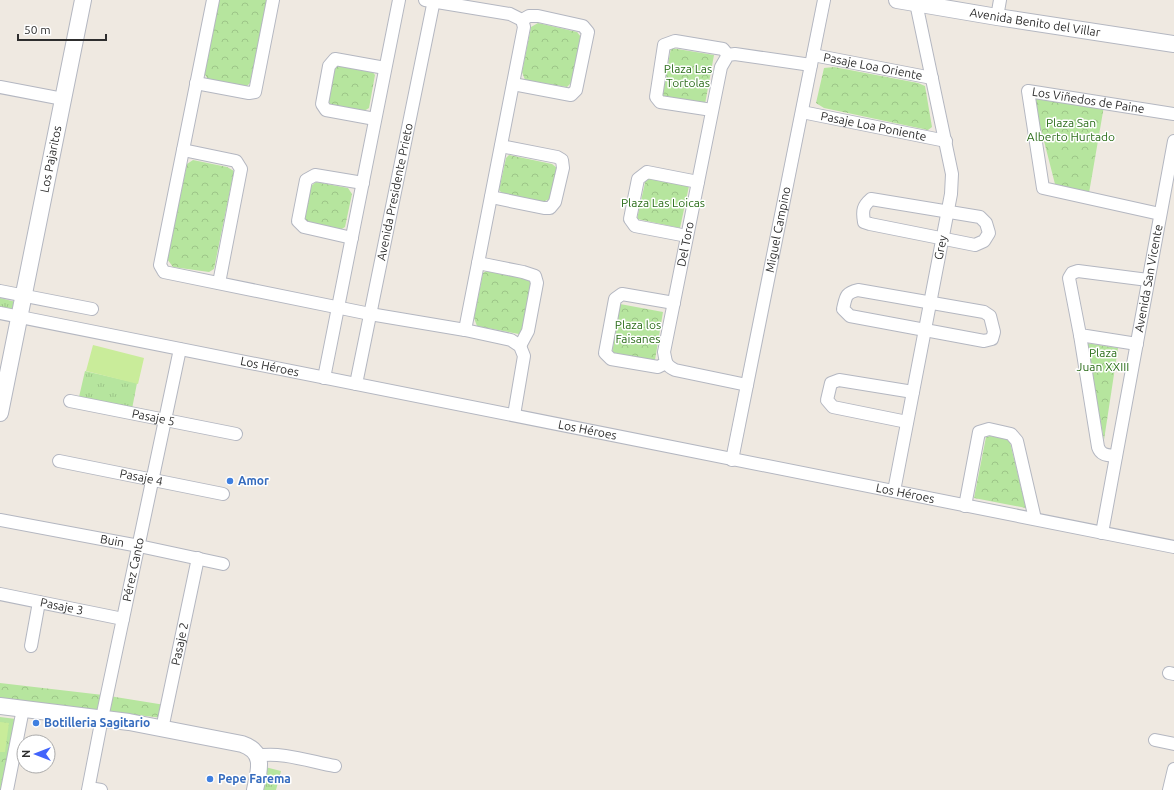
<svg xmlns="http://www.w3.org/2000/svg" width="1174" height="790" viewBox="0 0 1174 790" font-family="Ubuntu,sans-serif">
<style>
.grass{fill:url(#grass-tufts)}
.park{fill:url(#park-crowns)}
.pitch{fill:#c9ec9a}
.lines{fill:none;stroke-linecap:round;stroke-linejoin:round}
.street-casing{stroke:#b4b7c1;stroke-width:14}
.secondary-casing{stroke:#b4b7c1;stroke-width:18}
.street{stroke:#fff;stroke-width:12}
.secondary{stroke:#fff;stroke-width:16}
.shop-dot{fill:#3f7fe0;stroke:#fff;stroke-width:1.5}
.labels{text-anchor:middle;stroke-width:3;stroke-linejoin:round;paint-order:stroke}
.street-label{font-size:12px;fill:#2e2e2e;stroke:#fff}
.park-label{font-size:12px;fill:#2c6e1b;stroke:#fff}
.shop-label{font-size:12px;font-weight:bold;fill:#366cbe;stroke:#fff;text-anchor:start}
</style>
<defs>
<pattern id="grass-tufts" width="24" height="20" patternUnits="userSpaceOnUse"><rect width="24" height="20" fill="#b6e59e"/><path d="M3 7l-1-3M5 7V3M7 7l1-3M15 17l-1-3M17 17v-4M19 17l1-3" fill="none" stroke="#9dc588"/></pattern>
<pattern id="park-crowns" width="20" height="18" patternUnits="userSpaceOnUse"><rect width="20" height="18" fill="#b6e59e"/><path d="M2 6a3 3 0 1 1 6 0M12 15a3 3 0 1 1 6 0" fill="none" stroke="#9dc588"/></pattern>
</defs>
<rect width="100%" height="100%" fill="#efe9e1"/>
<path class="grass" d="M0 298 16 302 14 311 0 308Z
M85 371 137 383 132 409 79 397Z
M265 767 281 771 276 790H259Z"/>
<path class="park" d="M219 0H267L250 83 246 87 209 81 204 73Z
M538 23 577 32 581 37 571 83 567 87 525 80 522 72 531 27Z
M671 48 714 55 705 104 662 96Z
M340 64 371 70 375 75 369 108 364 111 331 105 327 99 333 69Z
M834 67 918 83 925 86 932 127 928 130 824 108 816 103 824 68Z
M1032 94 1104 106 1089 193 1056 188Z
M509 155 552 164 557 168 550 199 542 202 503 194 499 190 506 158Z
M193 160 227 167 234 171 214 269 209 272 173 267 167 259 187 164Z
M646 178 689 186 680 228 637 219Z
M316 182 348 188 352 194 345 227 340 230 307 224 303 217 310 187Z
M490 269 529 278 533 283 523 329 519 334 477 326 474 318 483 273Z
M620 304 663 312 655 360 612 353Z
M1086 343 1118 348 1104 440Z
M990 436 1007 439 1010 442 1026 508 974 498 986 437Z
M0 683 103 695 165 705 163 718 0 699Z
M0 717 16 719 1 790H0Z"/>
<path class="pitch" d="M93 345 144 358 138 384 86 371Z
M0 722 9 723 5 752H0Z"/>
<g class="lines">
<g class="street-casing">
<g id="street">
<path d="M213 0 160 265 164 272 370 314 465 330 511 340 520 346 524 356 514 415"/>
<path d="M425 0 510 14 522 20 524 27 465 330"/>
<path d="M997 17 1000 0"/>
<path id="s1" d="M813 55 932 78"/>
<path d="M196 83 249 93 255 92 273 0"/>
<path d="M513 84 571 95 576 90 588 32 583 26 538 16H529L522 20"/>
<path d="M0 87 63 99"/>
<path d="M712 110 660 102 656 97 664 45 675 41 723 49 728 55"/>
<path id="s2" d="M802 112 946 141"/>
<path d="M375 119 326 110 322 104 329 66 335 59 385 68"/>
<path d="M183 150 236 161 241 169 219 283"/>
<path d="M491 197 544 208H550L555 202 563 168 562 160 557 157 501 146"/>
<path d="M871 199 980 217 986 223 989 233 984 241 975 245 870 224 864 222C862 210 863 206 871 199Z"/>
<path id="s3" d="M1160 214 1043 188 1028 91 1174 114"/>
<path d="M687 236 635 226 630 219 638 179 647 172 698 182"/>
<path d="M352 238 304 227 298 221 306 180 315 175 363 183"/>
<path d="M478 263 523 272 535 276 537 283 528 331 520 346"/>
<path d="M858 290 984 312 990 316 994 332 992 339 984 341 850 316 843 309C846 297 845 293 858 290Z"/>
<path d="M0 291 92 309"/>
<path id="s4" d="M0 313 1174 547"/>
<path d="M1080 335 1098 447C1101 456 1108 455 1116 456"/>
<path d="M1137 344 1080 335 1069 278 1072 273 1078 271 1148 280"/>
<path d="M666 363 658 367 611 359 605 353 615 299 622 294 674 303"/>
<path d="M324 378 399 0"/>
<path id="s5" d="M356 384 434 0"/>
<path id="s6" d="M747 385 675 370C665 365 666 362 664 352L721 67 728 55 735 54 811 65"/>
<path id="s7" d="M70 401 236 434"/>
<path d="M907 422 833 407 827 400 831 383 839 380 913 392"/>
<path id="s8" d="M732 460 824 0"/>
<path id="s9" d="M59 461 223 494"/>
<path id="s10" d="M894 491 951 194 952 174 916 3"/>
<path d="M965 506 979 432 989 429 1011 434 1017 441 1035 519"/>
<path id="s11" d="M0 520 139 546 223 564"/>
<path id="s12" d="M1102 533 1174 141"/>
<path id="s13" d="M0 594 123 619"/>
<path d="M31 646 39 602"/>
<path d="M1169 673 1174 674"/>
<path id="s14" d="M162 729 198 558"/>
<path d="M1155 740 1174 744"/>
<path d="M257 756C280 751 312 762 335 766"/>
<path d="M89 788 101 790"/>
<path d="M7 790 23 709"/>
<path id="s15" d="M88 790 102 718 180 349"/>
<path d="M1169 790 1174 769"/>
</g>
</g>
<g class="secondary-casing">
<g id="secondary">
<path id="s16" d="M897 0 997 17 1174 44"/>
<path id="s17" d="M0 413 83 0"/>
<path d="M0 706 129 722 242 744C266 752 259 771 255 790"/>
</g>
</g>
<use href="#street" class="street"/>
<use href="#secondary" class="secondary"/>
</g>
<g class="shop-dot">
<circle cx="230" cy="481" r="4"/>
<circle cx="36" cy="723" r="4"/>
<circle cx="210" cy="779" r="4"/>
</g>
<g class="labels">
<g class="street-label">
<text dy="4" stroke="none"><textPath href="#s16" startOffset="140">Avenida Benito del Villar</textPath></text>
<text dy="4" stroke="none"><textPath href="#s1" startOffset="61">Pasaje Loa Oriente</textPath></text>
<text dy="4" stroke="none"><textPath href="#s3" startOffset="279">Los Viñedos de Paine</textPath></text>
<text dy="4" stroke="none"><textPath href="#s2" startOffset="73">Pasaje Loa Poniente</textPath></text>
<text dy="4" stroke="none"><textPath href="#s17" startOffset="259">Los Pajaritos</textPath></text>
<text dy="4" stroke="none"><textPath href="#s5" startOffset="196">Avenida Presidente Prieto</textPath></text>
<text dy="4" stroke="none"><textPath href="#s8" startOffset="235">Miguel Campino</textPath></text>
<text dy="4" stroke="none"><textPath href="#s6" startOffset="206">Del Toro</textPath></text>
<text dy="4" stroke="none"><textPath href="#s10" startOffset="248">Grey</textPath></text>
<text dy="4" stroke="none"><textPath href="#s12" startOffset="259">Avenida San Vicente</textPath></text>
<text dy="4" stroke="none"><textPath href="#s4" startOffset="275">Los Héroes</textPath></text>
<text dy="4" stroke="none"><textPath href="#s7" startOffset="85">Pasaje 5</textPath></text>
<text dy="4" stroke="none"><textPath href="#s4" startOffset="599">Los Héroes</textPath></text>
<text dy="4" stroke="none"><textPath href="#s9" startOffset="84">Pasaje 4</textPath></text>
<text dy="4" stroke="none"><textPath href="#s4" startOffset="923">Los Héroes</textPath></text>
<text dy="4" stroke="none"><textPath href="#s11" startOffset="114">Buin</textPath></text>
<text dy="4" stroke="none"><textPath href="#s15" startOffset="225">Pérez Canto</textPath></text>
<text dy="4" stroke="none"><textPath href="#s13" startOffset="63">Pasaje 3</textPath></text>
<text dy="4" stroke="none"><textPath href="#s14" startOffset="87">Pasaje 2</textPath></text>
</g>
<g class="park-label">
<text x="688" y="73">Plaza Las<tspan x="688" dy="14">Tortolas</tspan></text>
<text x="1071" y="127">Plaza San<tspan x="1071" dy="14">Alberto Hurtado</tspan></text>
<text x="663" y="207">Plaza Las Loicas</text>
<text x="638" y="329">Plaza los<tspan x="638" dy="14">Faisanes</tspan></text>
<text x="1103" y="357">Plaza<tspan x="1103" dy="14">Juan XXIII</tspan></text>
</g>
<g class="shop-label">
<text x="238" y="485">Amor</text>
<text x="44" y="727">Botilleria Sagitario</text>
<text x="218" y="783">Pepe Farema</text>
</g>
</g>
<g transform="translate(36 754) rotate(270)"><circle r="19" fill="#ffffff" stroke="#ababab"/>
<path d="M0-3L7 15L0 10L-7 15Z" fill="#4264fb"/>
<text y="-6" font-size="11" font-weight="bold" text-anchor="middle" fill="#2e2e2e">N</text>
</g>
<path d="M18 34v6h88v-6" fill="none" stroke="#2e2e2e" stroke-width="2"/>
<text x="24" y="34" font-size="12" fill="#2e2e2e" stroke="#ffffff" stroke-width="3" paint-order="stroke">50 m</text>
</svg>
